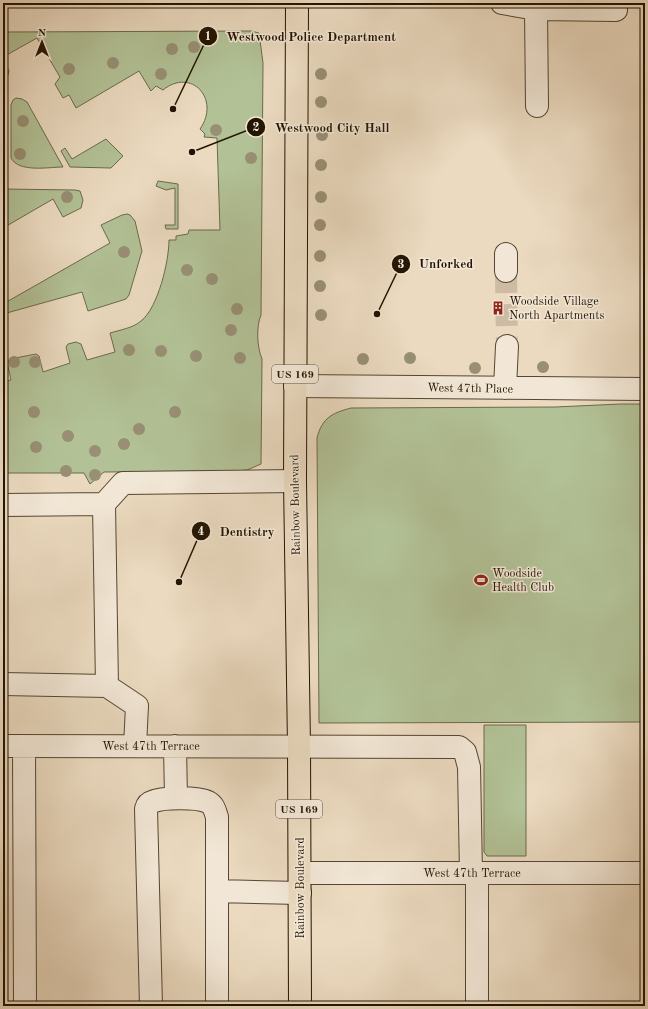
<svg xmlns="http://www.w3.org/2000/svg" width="648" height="1009" viewBox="0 0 648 1009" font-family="'Old Standard TT',serif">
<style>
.green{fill:#b2c196;stroke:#6a6a4c}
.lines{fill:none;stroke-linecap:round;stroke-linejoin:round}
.minor-tunnel{stroke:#cdbca3;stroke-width:22;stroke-dasharray:22 11;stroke-linecap:butt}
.minor-casing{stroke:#554631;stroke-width:24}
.major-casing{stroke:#231401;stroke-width:24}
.minor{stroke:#f2e7d6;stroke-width:22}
.major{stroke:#ebdac0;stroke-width:22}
.tree{fill:#988f74}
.labels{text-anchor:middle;stroke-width:3;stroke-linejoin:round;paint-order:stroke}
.shield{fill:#f2e7d6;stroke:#615341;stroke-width:1}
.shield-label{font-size:11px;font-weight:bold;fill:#231401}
.poi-label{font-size:12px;fill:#231401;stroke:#f2e7d6;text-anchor:start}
.street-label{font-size:12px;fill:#231401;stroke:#f2e7d6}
.leader{fill:none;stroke:#231401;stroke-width:1.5}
.callout-dot{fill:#231401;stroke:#f2e7d6;stroke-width:1.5}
.mark-label{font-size:12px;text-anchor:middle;font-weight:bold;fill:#fff}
.callout-label{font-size:13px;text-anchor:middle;font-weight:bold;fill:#231401;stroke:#f2e7d6;stroke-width:3;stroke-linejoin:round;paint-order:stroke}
</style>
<rect width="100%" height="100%" fill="#ebdac0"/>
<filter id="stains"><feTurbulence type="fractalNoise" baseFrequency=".005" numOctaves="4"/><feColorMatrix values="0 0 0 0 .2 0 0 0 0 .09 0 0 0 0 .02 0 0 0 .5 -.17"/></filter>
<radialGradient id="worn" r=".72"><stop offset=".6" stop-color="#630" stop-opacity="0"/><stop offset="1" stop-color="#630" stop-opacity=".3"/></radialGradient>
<path class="green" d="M251 31 259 33 263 63 261 315C256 327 257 347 262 359L261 464 247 470 237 471 104 472 90 484 84 473H3V382L11 380 7 362 10 359 36 354 39 356 43 372 70 363 66 347 68 344 76 342 81 344 87 360 115 352 110 333C120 330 133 328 141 321 158 308 169 261 169 240H176V236L188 234 189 230H220L217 138 204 137 205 134 200 129C221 99 191 67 163 90L156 86 151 91 139 71 76 108 69 95 63 98 55 84 60 77 37 38 3 57V32Z
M3 60 9 71 7 78 3 80Z
M16 98 22 99 27 102 63 167C49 167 19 173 11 158V105L13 100Z
M106 139 123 156 111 168 70 167 61 151 65 148 72 159Z
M158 181 178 184V229H166L165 225H175V188L166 190 156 186Z
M3 189 75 190 80 191 83 200 81 208 63 217 53 199 3 228Z
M127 214 130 215 135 221 142 251 129 295 126 299 88 311 82 292 3 314V304L110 243 101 225 122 215Z
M621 404H645V722L319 723 317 438C322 418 332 413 351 408L555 407Z
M484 725H526V856H487L484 852Z"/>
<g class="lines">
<path class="minor-tunnel" d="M506 271 507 346"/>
<g class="minor-casing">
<path id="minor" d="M502 3 536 9 537 106
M536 9 616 10
M506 254V271
M295 386 645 389
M505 388 507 346
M104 504 107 686
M3 505 104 504 123 483 295 481
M3 684 107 686 137 706 135 746
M3 746 459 747 465 752 469 767 471 873
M24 746 25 1006
M175 746 176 798
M300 873H645
M477 873V1006
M217 891 300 893
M151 1006 146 809C147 805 148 803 152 802 162 797 198 797 208 802 214 805 215 811 217 817V1006"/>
</g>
<g class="major-casing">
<path id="major" d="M297 3 295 481 299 746 300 1006"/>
</g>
<use href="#minor" class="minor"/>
<use href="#major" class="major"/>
</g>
<g class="tree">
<circle cx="194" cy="47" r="6"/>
<circle cx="172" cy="49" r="6"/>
<circle cx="113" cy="63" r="6"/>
<circle cx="69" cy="69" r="6"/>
<circle cx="161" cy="74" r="6"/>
<circle cx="321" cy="74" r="6"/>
<circle cx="321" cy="102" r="6"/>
<circle cx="23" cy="121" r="6"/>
<circle cx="216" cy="130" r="6"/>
<circle cx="322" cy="135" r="6"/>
<circle cx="20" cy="154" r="6"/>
<circle cx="251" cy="158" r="6"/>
<circle cx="321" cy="165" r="6"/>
<circle cx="67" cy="197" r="6"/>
<circle cx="321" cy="197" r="6"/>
<circle cx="320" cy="225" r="6"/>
<circle cx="124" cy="252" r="6"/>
<circle cx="320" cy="256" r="6"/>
<circle cx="187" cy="270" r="6"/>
<circle cx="212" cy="279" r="6"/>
<circle cx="320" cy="286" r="6"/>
<circle cx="237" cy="309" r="6"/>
<circle cx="321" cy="315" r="6"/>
<circle cx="231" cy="330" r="6"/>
<circle cx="129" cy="350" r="6"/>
<circle cx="161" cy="351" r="6"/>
<circle cx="196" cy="356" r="6"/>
<circle cx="240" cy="358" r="6"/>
<circle cx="410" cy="358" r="6"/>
<circle cx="363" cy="359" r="6"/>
<circle cx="14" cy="362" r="6"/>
<circle cx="35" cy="362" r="6"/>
<circle cx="543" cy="367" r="6"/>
<circle cx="475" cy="368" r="6"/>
<circle cx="34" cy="412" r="6"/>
<circle cx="175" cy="412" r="6"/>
<circle cx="139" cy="429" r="6"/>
<circle cx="68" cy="436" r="6"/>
<circle cx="124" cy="444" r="6"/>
<circle cx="36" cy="447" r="6"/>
<circle cx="95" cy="451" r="6"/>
<circle cx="66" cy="471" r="6"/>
<circle cx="95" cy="475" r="6"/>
</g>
<defs>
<g id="building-bare" transform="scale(1.08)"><path d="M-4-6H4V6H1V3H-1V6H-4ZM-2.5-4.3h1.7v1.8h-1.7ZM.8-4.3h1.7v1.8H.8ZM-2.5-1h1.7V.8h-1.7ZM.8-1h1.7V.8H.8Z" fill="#8f2418" stroke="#f2e7d6" stroke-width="2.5" paint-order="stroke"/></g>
<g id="stadium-bare" transform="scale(1.08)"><path d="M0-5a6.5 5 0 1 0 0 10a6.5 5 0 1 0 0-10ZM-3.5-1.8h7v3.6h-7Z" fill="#8f2418" stroke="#f2e7d6" stroke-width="2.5" paint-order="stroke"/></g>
</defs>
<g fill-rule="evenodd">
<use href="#building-bare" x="498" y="308"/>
<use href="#stadium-bare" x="481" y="580"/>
</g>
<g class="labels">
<g class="shield">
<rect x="272" y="365" width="46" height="18" rx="3"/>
<rect x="276" y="800" width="46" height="18" rx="3"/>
</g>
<g class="shield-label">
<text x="295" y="378">US 169</text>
<text x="299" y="813">US 169</text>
</g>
<g class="poi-label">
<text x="509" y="305">Woodside Village<tspan x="509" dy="14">North Apartments</tspan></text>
<text x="492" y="577">Woodside<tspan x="492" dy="14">Health Club</tspan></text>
</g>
<g class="street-label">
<text transform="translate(470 388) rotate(1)" y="4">West 47th Place</text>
<text transform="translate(295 505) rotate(-91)" y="4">Rainbow Boulevard</text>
<text x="151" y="750">West 47th Terrace</text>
<text x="472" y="877">West 47th Terrace</text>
<text transform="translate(300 888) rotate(-90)" y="4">Rainbow Boulevard</text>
</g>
</g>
<path class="leader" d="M173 109L208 36M192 152L256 127M377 314L401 264M179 582L201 531"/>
<g class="callout-dot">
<circle cx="173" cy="109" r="4"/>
<circle cx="192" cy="152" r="4"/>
<circle cx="377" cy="314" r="4"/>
<circle cx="179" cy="582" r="4"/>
<circle cx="208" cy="36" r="10"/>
<circle cx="256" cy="127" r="10"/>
<circle cx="401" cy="264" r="10"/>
<circle cx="201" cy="531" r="10"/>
</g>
<g class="mark-label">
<text x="208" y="40">1</text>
<text x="256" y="131">2</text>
<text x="401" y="268">3</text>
<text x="201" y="535">4</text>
</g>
<g class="callout-label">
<text x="311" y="41">Westwood Police Department</text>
<text x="332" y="132">Westwood City Hall</text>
<text x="446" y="268">Unforked</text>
<text x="247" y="536">Dentistry</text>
</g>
<rect width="648" height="1009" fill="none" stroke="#ebdac0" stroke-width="16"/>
<rect x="4" y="4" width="640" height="1001" fill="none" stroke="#231401" stroke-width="2"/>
<rect x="8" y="8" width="632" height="993" fill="none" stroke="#231401"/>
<g transform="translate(42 42)" stroke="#f2e7d6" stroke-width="3" paint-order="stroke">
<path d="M0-3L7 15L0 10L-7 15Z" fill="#231401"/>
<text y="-6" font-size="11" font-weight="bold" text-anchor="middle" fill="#231401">N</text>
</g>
<rect width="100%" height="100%" filter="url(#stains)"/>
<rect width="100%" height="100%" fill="url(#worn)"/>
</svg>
